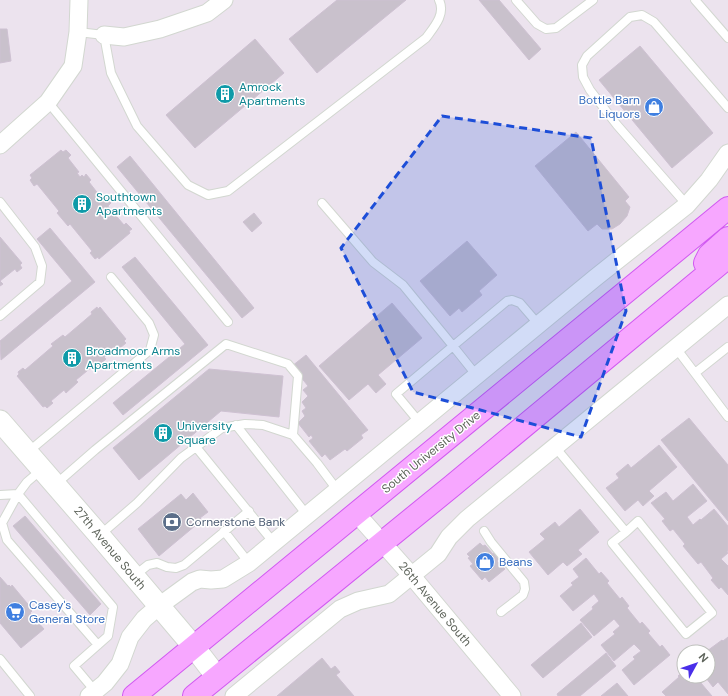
<svg xmlns="http://www.w3.org/2000/svg" width="728" height="696" viewBox="0 0 728 696" font-family="'DM Sans',sans-serif">
<style>
.building{fill:#c9c1cc;stroke:#cec1d2}
.lines{fill:none;stroke-linecap:round;stroke-linejoin:round}
.service-casing{stroke:#d2d7d0;stroke-width:10}
.minor-casing{stroke:#d2d7d0;stroke-width:19}
.tertiary-casing{stroke:#d2d7d0;stroke-width:23}
.primary-casing{stroke:#d159f1;stroke-width:24}
.service{stroke:#fff;stroke-width:8}
.minor{stroke:#fff;stroke-width:17}
.tertiary{stroke:#fff;stroke-width:21}
.primary{stroke:#f7a7ff;stroke-width:22}
.marked{fill:#1d4ed8;fill-opacity:0.2;stroke:#1d4ed8;stroke-width:3;stroke-dasharray:8 5;stroke-linejoin:round}
.labels{text-anchor:middle;stroke-width:3;stroke-linejoin:round;paint-order:stroke}
.culture-label{font-size:12px;fill:#0d838f;stroke:#fff;text-anchor:start}
.shop-label{font-size:12px;fill:#366cbe;stroke:#fff;text-anchor:start}
.street-label{font-size:12px;fill:#5e645b;stroke:#fff}
.service-label{font-size:12px;fill:#4e5e75;stroke:#fff;text-anchor:start}
</style>
<rect width="100%" height="100%" fill="#ece3ee"/>
<path class="building" d="M337 0H406L317 73 289 39Z
M479 0H499L541 49 529 60Z
M0 29H7L11 61 0 63Z
M255 39 284 73 195 148 166 115Z
M640 46 713 133 672 168 599 80Z
M576 132 629 197 625 201 630 207 627 216 620 224 612 229H602L597 224 588 231 535 166Z
M61 150 63 152 66 150 71 155 68 158 79 172 77 173 80 177 82 175 84 177 86 174 91 180 89 182 103 200 106 198 111 203 108 206 109 208 107 209 110 213 112 211 124 225 126 223 132 229 129 231 130 233 99 259 98 257 95 259 90 253 92 251 70 224 68 226 57 213 59 211 37 184 34 186 30 180 32 178 30 175Z
M130 156 254 308 242 318 117 167Z
M254 213 262 223 252 232 243 222Z
M50 228 95 282 1 360 0 341 72 281 37 239Z
M0 237 22 263 20 265 22 268 17 272 15 269 0 281 3 284 0 286Z
M467 241 497 275 479 291 482 295 462 312 459 308 450 316 420 281Z
M135 257 208 345 123 415 113 403 185 344 122 267Z
M392 303 422 338 378 375 386 384 376 393 368 384 349 400 319 366Z
M97 307 98 309 100 307 126 339 124 341 126 343 120 348 118 345 104 357 106 359 95 369 93 366 76 380 78 382 66 393 64 390 51 401 53 403 47 408 45 406 43 407 17 376 19 374 18 372 23 368 25 370 53 346 51 344 63 335 65 337 92 314 91 312Z
M306 355 368 430 361 435 363 438 347 451 345 449 330 460 325 454 322 457 309 441 313 438 311 435 309 437 298 423 305 416 302 411 306 408 302 402 308 396 303 390 308 386 292 366Z
M209 369 283 376 279 417 221 411 139 480 113 448Z
M689 418 728 465V521L661 440Z
M659 445 677 467 649 491 654 496 643 506 638 500 625 511 606 488 619 478 616 474 628 464 631 468Z
M693 484 707 501 687 517 693 525 700 519 701 520 714 509 728 526V550L727 551 728 553 721 559 728 566V595L721 587 719 589 711 580 713 578 701 562 698 564 683 546 685 544 673 529 670 531 662 521 665 519 651 503 666 492 673 501Z
M193 493 208 512 200 518 202 520 159 556 138 529 181 494 186 500Z
M580 509 599 532 578 550 582 554 567 566 563 562 548 575 529 552 545 539 540 534 555 522 559 527Z
M25 516 101 604 90 615 13 526Z
M480 543 483 546 485 545 493 554 495 552 500 558 497 561 505 569 489 582 485 577 482 580 470 566 473 564 468 558 470 557 467 554Z
M586 558 599 574 601 572 609 581 607 583 620 599 622 597 629 606 627 608 640 624 642 622 650 631 648 633 660 647 662 645 670 655 634 685 622 670 635 659 633 657 641 651 634 644 614 661 601 645 615 634 613 632 620 626 614 619 594 636 580 620 593 609 592 607 599 601 594 594 573 611 560 596 573 585 571 583 579 577 573 569Z
M0 577 8 586 9 585 11 587 12 585 32 609 31 610 32 611 30 613 44 629 21 648 0 623Z
M581 623 592 637 543 678 531 665Z
M728 637V694L718 682 713 687 706 678 701 683 712 696H666L662 692 679 677 678 676 684 671V676H708L709 653 707 651 722 640 723 641Z
M606 653 616 666 580 696H558L557 694Z
M322 658 331 669 335 666 340 672 336 675 354 696H277Z
M617 683 628 696H601Z"/>
<g class="lines">
<g class="service-casing">
<path id="service" d="M516 0 537 24 546 29 556 28 593 0
M695 0 728 38
M78 32 104 35 111 73 137 126 188 185 208 195 228 191 426 38C434 27 446 14 439 0
M48 102 228 322
M0 202 35 247 42 266 40 282 0 316
M322 203 373 262 403 285 453 346 396 394 420 423
M687 205 617 125 590 90 583 77 582 65 587 56 630 17 642 15 654 22 728 108
M676 348 728 417
M695 373 728 347
M477 376 453 346 507 301 512 300 520 303 539 325
M236 425 307 515
M196 447 274 543
M555 447 626 532 612 543 686 634 712 613 638 521 626 532
M28 452 150 350 154 335 149 323 111 277
M41 470 27 482 18 494 113 607 108 636 74 666 95 691
M56 484 95 450 226 344 288 364 298 376 293 435
M18 494 2 523 7 540 98 645
M0 495 18 494
M224 531 249 563
M484 531 491 542 524 582 525 589 523 595 501 612
M100 535 137 503 181 458 222 428 245 424 263 425 293 435 317 463 338 491
M134 576 148 565 157 563 167 567 176 568 184 565 249 511
M0 659 30 696"/>
</g>
<g class="minor-casing">
<path id="minor" d="M104 35 124 37 160 29 207 13 224 0
M0 145 48 102 73 66 78 32 79 0
M356 513 411 575 512 696
M89 696 105 683 120 664 130 637 144 619 159 606 192 582 200 579 211 580 223 579 249 563 595 278 687 205 709 180 728 153
M234 696 340 609 358 601 389 594 438 554 449 537 467 519 728 305"/>
</g>
<g class="tertiary-casing">
<path id="tertiary" d="M0 421 99 535 194 647 217 677"/>
</g>
<g class="primary-casing">
<path id="primary" d="M705 263 709 255 728 238
M134 696 728 208
M194 696 452 486 728 257"/>
</g>
<use href="#service" class="service"/>
<use href="#minor" class="minor"/>
<use href="#tertiary" class="tertiary"/>
<use href="#primary" class="primary"/>
</g>
<path class="marked" d="M442 116 591 138 626 311 581 437 413 392 341 248Z"/>
<defs>
<g id="building-disc" transform="scale(1)"><circle r="9.5" fill="#0f9aa8" stroke="#fff"/><path d="M-4-6H4V6H1V3H-1V6H-4ZM-2.5-4.3h1.7v1.8h-1.7ZM.8-4.3h1.7v1.8H.8ZM-2.5-1h1.7V.8h-1.7ZM.8-1h1.7V.8H.8Z" fill="#fff"/></g>
<g id="shop-disc" transform="scale(1)"><circle r="9.5" fill="#3f7fe0" stroke="#fff"/><path d="M-5-2.5h2.3a2.7 3.5 0 0 1 5.4 0H5L5.5 6h-11ZM-1.5-2.5h3a1.5 2.3 0 0 0-3 0Z" fill="#fff"/></g>
<g id="bank-disc" transform="scale(1)"><circle r="9.5" fill="#5c6f8a" stroke="#fff"/><path d="M-6-4H6V4H-6ZM0-2.3a2.3 2.3 0 1 0 0 4.6a2.3 2.3 0 1 0 0-4.6Z" fill="#fff"/></g>
<g id="supermarket-disc" transform="scale(1)"><circle r="9.5" fill="#3f7fe0" stroke="#fff"/><path d="M-6-5.5h2.5l.6 2H6L4.5 2H-2.5L-4.4-4H-6ZM-1.5 3.2a1.3 1.3 0 1 0 .1 0ZM3 3.2a1.3 1.3 0 1 0 .1 0Z" fill="#fff"/></g>
</defs>
<g fill-rule="evenodd">
<use href="#building-disc" x="225" y="94"/>
<use href="#shop-disc" x="654" y="107"/>
<use href="#building-disc" x="82" y="204"/>
<use href="#building-disc" x="72" y="358"/>
<use href="#building-disc" x="163" y="433"/>
<use href="#bank-disc" x="172" y="522"/>
<use href="#shop-disc" x="485" y="562"/>
<use href="#supermarket-disc" x="15" y="612"/>
</g>
<g class="labels">
<g class="culture-label">
<text x="239" y="91">Amrock<tspan x="239" dy="14">Apartments</tspan></text>
<text x="96" y="201">Southtown<tspan x="96" dy="14">Apartments</tspan></text>
<text x="86" y="355">Broadmoor Arms<tspan x="86" dy="14">Apartments</tspan></text>
<text x="177" y="430">University<tspan x="177" dy="14">Square</tspan></text>
</g>
<g class="shop-label">
<text x="640" y="104" text-anchor="end">Bottle Barn<tspan x="640" dy="14">Liquors</tspan></text>
<text x="499" y="566">Beans</text>
<text x="29" y="609">Casey's<tspan x="29" dy="14">General Store</tspan></text>
</g>
<g class="street-label">
<text transform="translate(431 452) rotate(-39)" y="4">South University Drive</text>
<text transform="translate(110 548) rotate(50)" y="4">27th Avenue South</text>
<text transform="translate(435 604) rotate(50)" y="4">26th Avenue South</text>
</g>
<g class="service-label">
<text x="186" y="526">Cornerstone Bank</text>
</g>
</g>
<g transform="translate(696 664) rotate(50)"><circle r="19" fill="#ffffff" stroke="#bfc1bd"/>
<path d="M0-3L7 15L0 10L-7 15Z" fill="#4a2ee9"/>
<text y="-6" font-size="11" font-weight="bold" text-anchor="middle" fill="#5e645b">N</text>
</g>
</svg>
